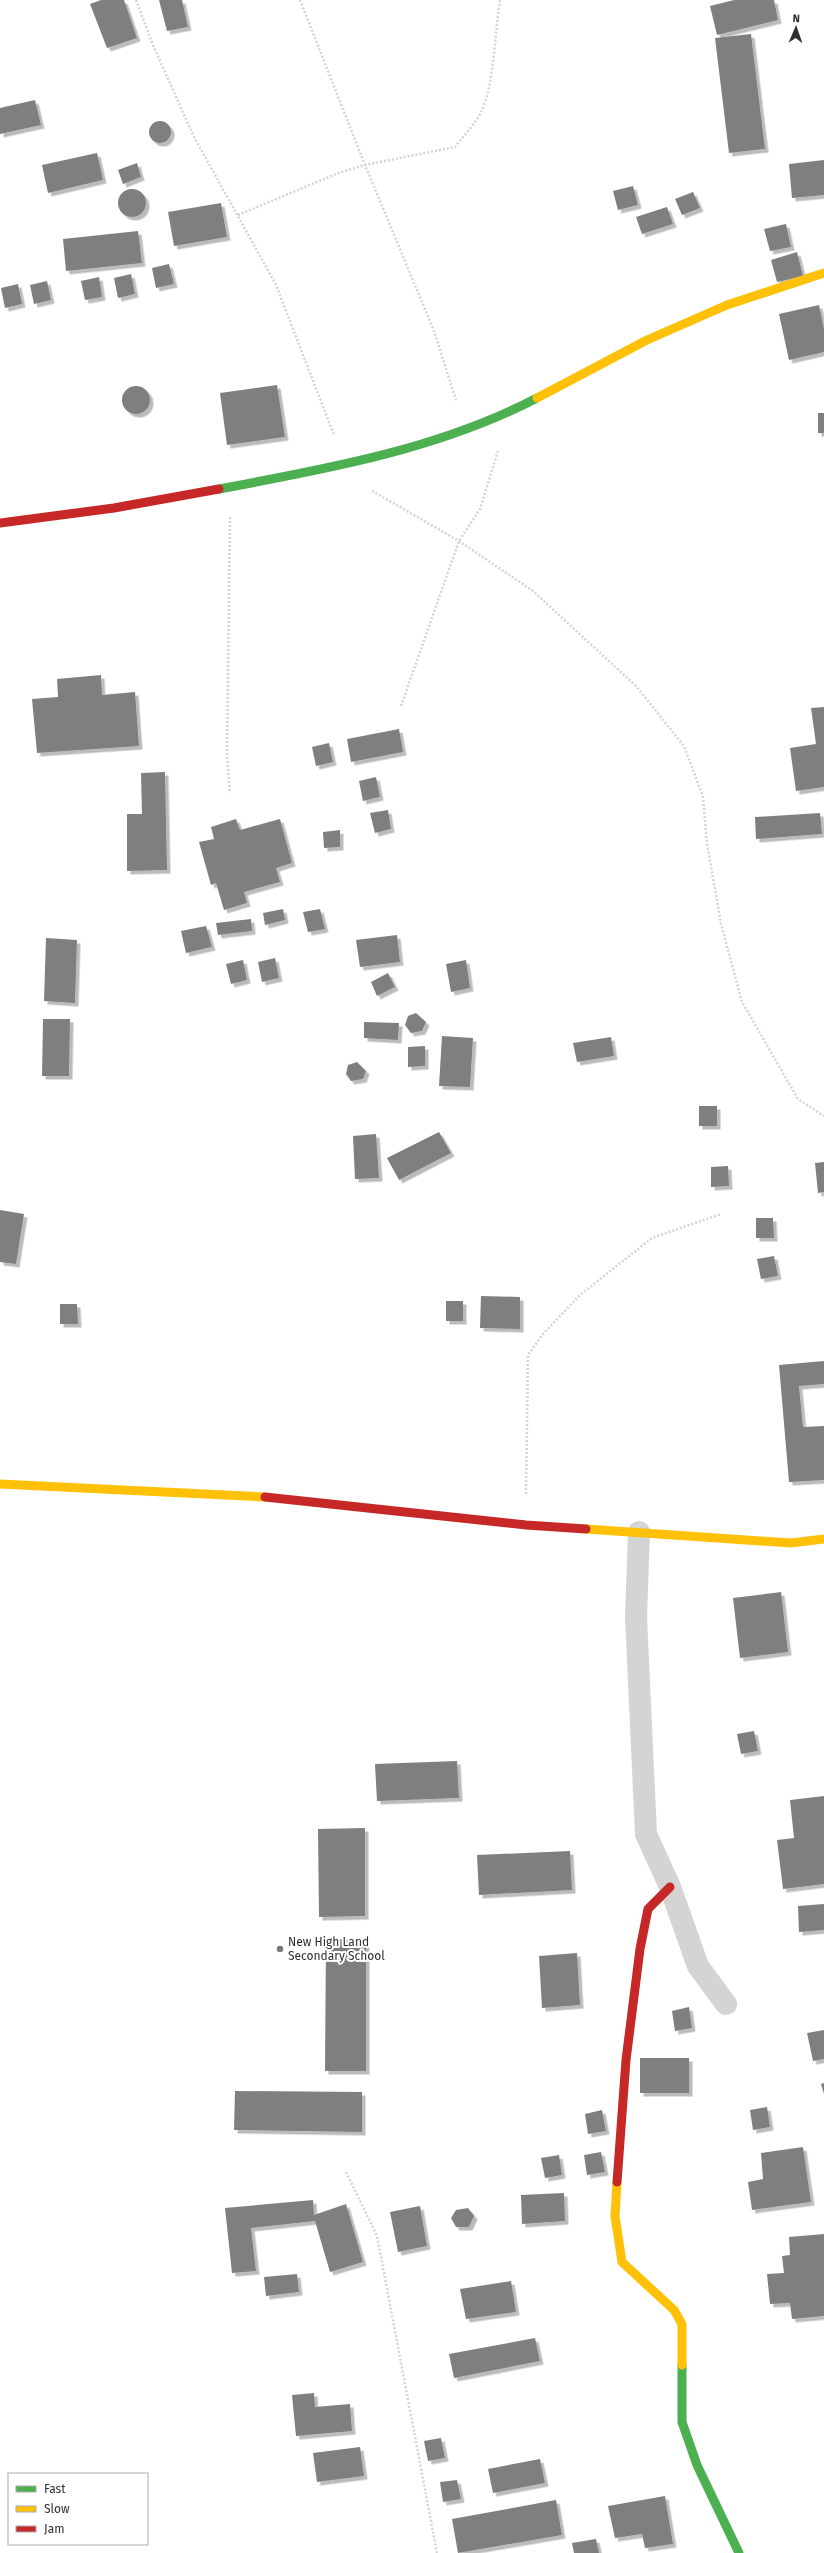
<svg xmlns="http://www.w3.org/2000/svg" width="824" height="2553" viewBox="0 0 824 2553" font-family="'Fira Sans',sans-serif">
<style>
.building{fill:#7f7f7f;filter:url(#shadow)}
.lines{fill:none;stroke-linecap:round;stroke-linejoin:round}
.path{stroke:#d4d4d4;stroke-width:2.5;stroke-dasharray:2 2;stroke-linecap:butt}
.street{stroke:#d4d4d4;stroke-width:22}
.fast{stroke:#4caf50;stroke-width:9}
.slow{stroke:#ffc107;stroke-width:9}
.jam{stroke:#c62828;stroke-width:9}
.poi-dot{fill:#787878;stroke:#fff;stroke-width:1.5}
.labels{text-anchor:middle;stroke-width:4;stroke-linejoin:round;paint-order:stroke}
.poi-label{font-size:12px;fill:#2f2f2f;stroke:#fff;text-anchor:start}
</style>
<defs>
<filter id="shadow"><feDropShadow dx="3.5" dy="3.5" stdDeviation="0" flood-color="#0004"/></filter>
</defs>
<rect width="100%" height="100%" fill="#fff"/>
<path class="building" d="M101 0H124L137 38 107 48 90 4Z
M159 0H182L188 27 167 31Z
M734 0H774L778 20 717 35 710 6Z
M751 34 765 149 729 153 715 38Z
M35 100 41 125 0 134V108Z
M149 132a11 11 0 1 1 22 0a11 11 0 1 1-22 0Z
M97 153 103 180 48 193 42 165Z
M824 160V195L792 198 789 164Z
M137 163 141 177 123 184 118 170Z
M633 186 638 205 618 210 613 191Z
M118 203a14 14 0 1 1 28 0a14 14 0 1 1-28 0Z
M693 192 700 208 682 215 675 199Z
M221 203 227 237 174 246 168 212Z
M667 207 673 224 642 234 636 217Z
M786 224 791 247 770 251 764 229Z
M138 231 142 263 66 271 63 239Z
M797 252 803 276 777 282 771 260Z
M169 264 174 284 156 288 152 268Z
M131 274 135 294 118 298 114 278Z
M99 277 102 297 85 300 81 281Z
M47 281 51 300 34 304 30 285Z
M18 284 22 304 5 308 1 288Z
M819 305 824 329V352L789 360 779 314Z
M277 385 285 437 227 445 220 393Z
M122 400a14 14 0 1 1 28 0a14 14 0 1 1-28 0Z
M818 413H824V433H818Z
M101 675 102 695 135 692 139 746 37 753 32 699 58 697 57 679Z
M824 707V787L796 791 790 748 816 744 811 708Z
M399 729 403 752 351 762 347 739Z
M329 743 333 762 316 766 312 747Z
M165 772 167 870 127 871V814H142L141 773Z
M376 777 380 797 363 801 359 781Z
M388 810 391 829 375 833 370 813Z
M820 813 822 834 756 839 755 817Z
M236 819 240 830 280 819 292 863 276 868 280 882 244 892 247 903 224 910 216 883 211 885 199 842 214 839 211 827Z
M340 830V847L324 848 323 832Z
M283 909 285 920 265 925 263 913Z
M320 909 325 929 308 932 303 912Z
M251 919 252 931 218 935 216 923Z
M206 926 212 947 186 953 181 931Z
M397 935 400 962 360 967 356 940Z
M46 938 77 940 75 1003 44 1001Z
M275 958 279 978 262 982 258 962Z
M243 960 247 980 231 984 226 964Z
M466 960 470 988 451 992 446 964Z
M388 973 395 987 377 996 371 982Z
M416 1013 426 1022 422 1031 411 1033 405 1025 408 1016Z
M43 1019H70L69 1076H42Z
M364 1022 399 1023 398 1040 364 1038Z
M442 1036 473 1038 470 1087 439 1086Z
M611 1037 614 1056 577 1062 573 1043Z
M425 1046V1066L408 1067V1047Z
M357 1062 366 1071 363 1079 351 1081 346 1074 348 1065Z
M699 1106H717V1126H699Z
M439 1132 451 1153 399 1180 387 1158Z
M376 1134 379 1178 355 1179 353 1136Z
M824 1162V1192L818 1193 815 1163Z
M728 1166 729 1186 711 1187V1167Z
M0 1210 24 1214 16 1264 0 1262Z
M756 1218H773L774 1238H756Z
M774 1256 778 1276 761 1279 757 1259Z
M481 1296 520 1297V1329L480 1328Z
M446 1301H463V1321H446Z
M60 1304H77L78 1324H60Z
M824 1361V1384L799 1386 803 1427 824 1426V1480L789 1482 779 1365Z
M781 1592 788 1652 740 1658 733 1598Z
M754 1731 758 1751 741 1754 737 1734Z
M457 1761 459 1798 377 1801 375 1764Z
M824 1796V1884L783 1889 777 1840 794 1838 790 1800Z
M365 1828V1916L319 1917 318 1829Z
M570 1851 572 1890 479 1895 477 1855Z
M824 1904V1930L799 1932 798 1906Z
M326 1939 366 1940V2071H325Z
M577 1953 580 2005 542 2008 539 1956Z
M689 2007 692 2028 675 2031 672 2011Z
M824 2030V2059L813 2061 807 2033Z
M640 2058H689V2093H640Z
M824 2083V2094L821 2084Z
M235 2091 362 2092V2132L234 2130Z
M767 2107 770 2127 753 2130 750 2110Z
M602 2110 606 2131 588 2134 585 2114Z
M803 2147 811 2202 752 2210 748 2182 763 2179 761 2153Z
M601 2152 605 2172 587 2175 584 2155Z
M559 2155 562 2175 545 2178 541 2158Z
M564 2193 565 2221 522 2224 521 2195Z
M313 2200 314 2215 346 2204 363 2262 330 2272 315 2221 251 2228 256 2271 232 2273 225 2208Z
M420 2206 427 2246 398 2252 390 2212Z
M468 2208 474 2216 469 2227H456L451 2218 456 2210Z
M824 2234V2316L792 2319 790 2303 770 2304 767 2274 784 2273 782 2256 790 2255 789 2237Z
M297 2274 299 2292 266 2296 264 2277Z
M511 2281 516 2312 466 2319 460 2289Z
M535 2338 540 2361 454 2378 449 2354Z
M314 2393 315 2407 350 2404 352 2431 296 2436 292 2395Z
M441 2438 445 2458 428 2461 424 2441Z
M360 2447 364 2476 317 2482 313 2453Z
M540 2459 545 2483 493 2493 488 2469Z
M457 2480 461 2499 443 2502 440 2482Z
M665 2496 673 2544 645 2548 642 2534 615 2538 608 2506Z
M556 2500 562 2535 458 2553 452 2519Z
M596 2539 599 2553H574L572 2543Z"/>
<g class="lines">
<path class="path" d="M136 0 153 45 193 135 276 285 334 435
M300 0 365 165 434 331 456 400
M238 215 341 172 365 165 455 147C463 136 475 125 481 112 494 87 495 30 500 0
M372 491 459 541 533 591 636 686 684 746 703 797 707 843 721 924 742 1002 798 1099 824 1116
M230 517 227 756 230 793
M401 706 459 541 480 509 498 451
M526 1494 528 1355 543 1334 580 1295 652 1238 721 1214
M346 2172 377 2236 437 2553"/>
<path class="street" d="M639 1532 636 1617 646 1834 670 1887 698 1966 726 2004"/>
<path class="fast" d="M219 489C327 469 439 449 537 398
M682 2365V2422L697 2465 739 2553"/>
<path class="slow" d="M537 398 647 340 727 305 824 273
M0 1484 265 1497
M586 1529 791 1543 824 1539
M617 2182 615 2216 622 2262 674 2310 682 2324V2365"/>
<path class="jam" d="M0 523 114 508 219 489
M265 1497 526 1525 586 1529
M617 2182 626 2060 640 1949 648 1909 670 1887"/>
</g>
<circle class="poi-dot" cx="280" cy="1949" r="4"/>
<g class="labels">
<g class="poi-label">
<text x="288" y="1946">New High Land<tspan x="288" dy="14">Secondary School</tspan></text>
</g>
</g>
<rect x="8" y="2473" width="140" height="72" fill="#ffffff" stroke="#acacac"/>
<rect x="16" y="2486" width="20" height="6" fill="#4caf50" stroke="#acacac"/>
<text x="44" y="2493" font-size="12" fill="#2f2f2f">Fast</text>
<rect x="16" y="2506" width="20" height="6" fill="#ffc107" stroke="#acacac"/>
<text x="44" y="2513" font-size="12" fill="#2f2f2f">Slow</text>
<rect x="16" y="2526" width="20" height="6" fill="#c62828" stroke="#acacac"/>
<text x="44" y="2533" font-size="12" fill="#2f2f2f">Jam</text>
<g transform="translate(796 28) rotate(2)" stroke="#ffffff" stroke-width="3" paint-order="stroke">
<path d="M0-3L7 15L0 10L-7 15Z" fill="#2f2f2f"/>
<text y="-6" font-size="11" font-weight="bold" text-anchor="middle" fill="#2f2f2f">N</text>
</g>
</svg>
